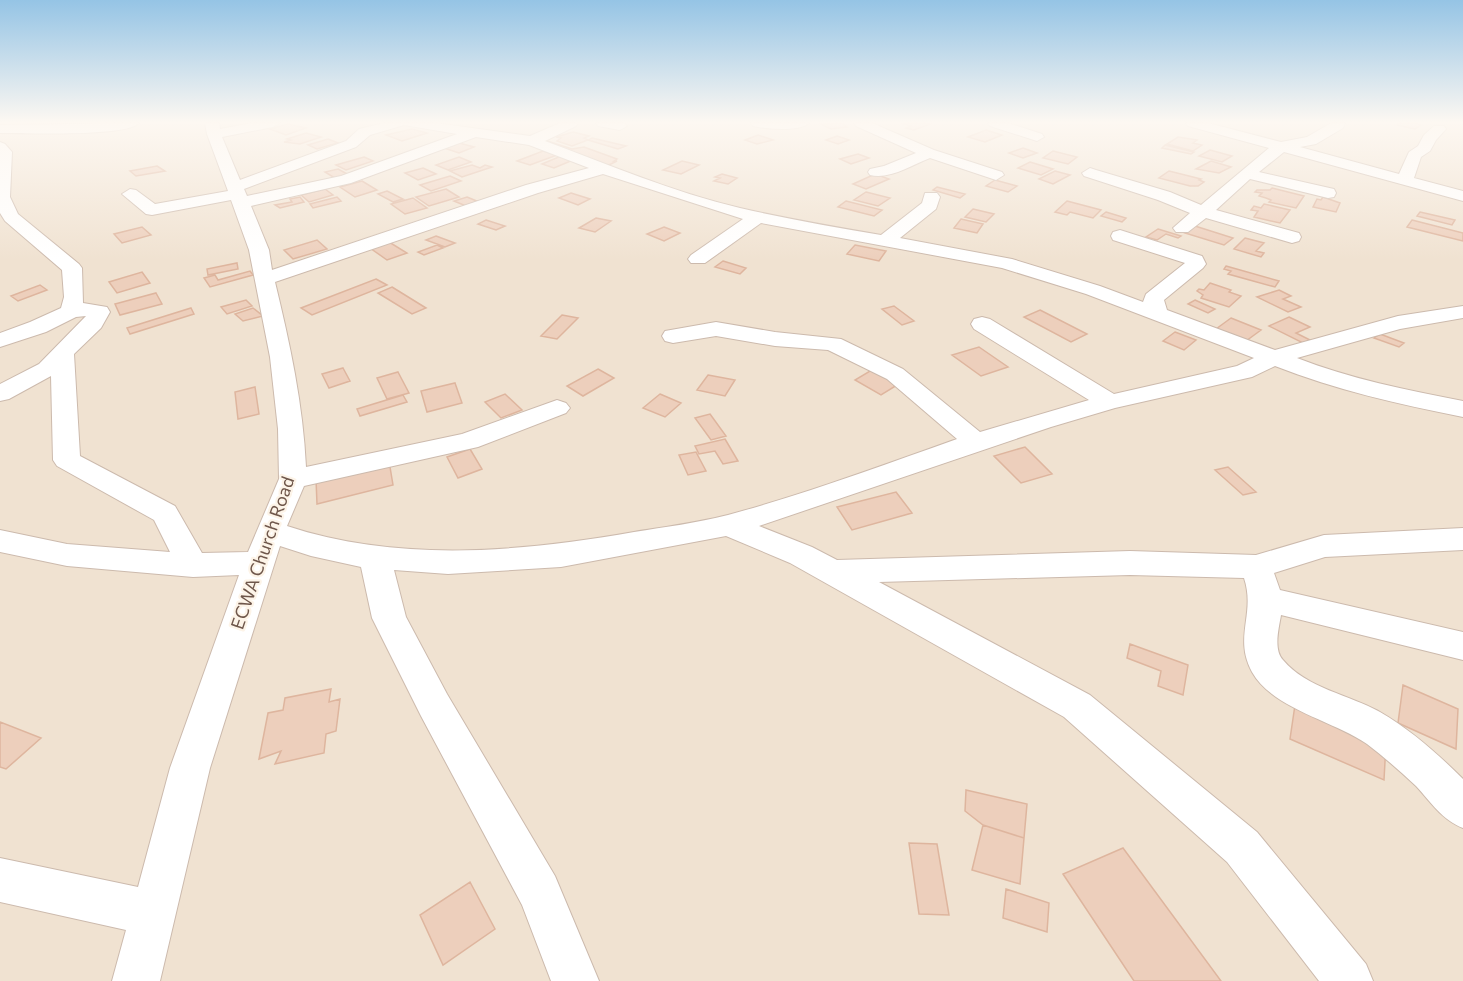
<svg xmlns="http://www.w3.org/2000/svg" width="1463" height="981" viewBox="0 0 1463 981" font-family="Commissioner,sans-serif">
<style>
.residential{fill:#f0e2d1}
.building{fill:#edcfbc;stroke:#deb59e;stroke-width:1.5}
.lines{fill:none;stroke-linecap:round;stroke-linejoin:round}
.minor-casing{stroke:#ccbaad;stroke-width:2}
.minor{fill:#fff;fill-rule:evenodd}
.labels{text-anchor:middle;stroke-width:4.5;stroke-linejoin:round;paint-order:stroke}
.street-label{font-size:18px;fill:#6f574b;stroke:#fdf4e8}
</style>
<rect width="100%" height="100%" fill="#faf0e2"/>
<path class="residential" d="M0 123H1463V981H0Z"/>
<path class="building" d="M842 123 847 127 831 129 821 124Z
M901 123H924L930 124 914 130 906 128 911 126Z
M1399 123H1415L1421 125 1415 129 1397 125Z
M288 124 306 128 286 135 270 129Z
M412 129 427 133 402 141 386 135Z
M986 130 1002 135 985 142 968 137Z
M573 132 589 136 584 138 588 140 572 146 557 141 561 138 556 137Z
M306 133 321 137 300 144 284 142 291 140 287 139Z
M758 135 773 140 757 144 745 140Z
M837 136 849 140 838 144 826 140Z
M1178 137 1197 140 1193 143 1202 145 1193 151 1167 144Z
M592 138 626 146 618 149 588 140Z
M328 139 338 143 317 149 308 145Z
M544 140 572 149 584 147 617 159 614 161H617L607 166 537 142Z
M459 143 474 147 459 153 444 148Z
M1165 145 1194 152 1191 154 1162 148Z
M1023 148 1037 153 1023 158 1009 153Z
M1210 150 1232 156 1222 162 1199 156Z
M543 151 557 155 530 165 517 161Z
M1053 151 1077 157 1068 164 1043 158Z
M858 154 869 158 851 164 840 159Z
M561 156 573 160 554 168 542 164Z
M364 157 373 161 346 170 336 165Z
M459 157 471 162 448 170 436 165Z
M682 161 699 165 681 174 663 170Z
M1211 161 1231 167 1219 173 1196 169Z
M1030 162 1053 169 1041 175 1018 168Z
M472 165 480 168 485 165 492 167 462 177 450 171Z
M157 166 165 171 136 176 130 171Z
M423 168 436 174 418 180 405 173Z
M338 169 351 176 338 180 325 172Z
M1055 171 1070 175 1053 184 1039 179Z
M1169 171 1201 179 1199 180 1204 182 1198 186H1190L1159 178Z
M722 174 737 178 728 184 714 181 720 178 715 177Z
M875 174 889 179 866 189 853 184Z
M450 176 461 181 431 191 420 185Z
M995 180 1017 186 1008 192 986 186Z
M362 181 377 190 355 197 340 187Z
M937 187 965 194 960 198 933 190Z
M1272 188 1304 196 1296 208 1269 202 1271 200 1266 198 1259 196 1262 193 1255 192 1257 190H1270Z
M325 189 333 195 309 202 301 195Z
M446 189 459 197 429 206 416 197Z
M387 191 403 199 393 202 378 194Z
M866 192 890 198 878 206 854 200Z
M571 193 590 199 578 205 559 198Z
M300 197 304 202 280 208 275 205 292 202 290 199Z
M337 197 341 201 313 208 310 204Z
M467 197 479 202 466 206 454 201Z
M1323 197 1340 203 1336 212 1313 207 1317 199 1321 200Z
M413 198 427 208 405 214 391 204Z
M846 201 882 210 874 216 838 207Z
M1067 201 1101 210 1093 218 1070 212 1067 215 1055 212Z
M1264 204 1290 210 1280 223 1254 217 1258 211 1251 210 1254 206 1261 208Z
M973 209 994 214 986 222 965 217Z
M1106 212 1126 218 1122 222 1101 216Z
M1420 212 1455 220 1452 225 1417 216Z
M596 218 611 221 595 232 579 228Z
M961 219 983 224 977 233 954 228Z
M486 220 505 226 496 230 478 224Z
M1412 220 1463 233V241L1407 227Z
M1195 226 1233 238 1224 245 1185 233Z
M142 227 151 235 122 243 114 234Z
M664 227 680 233 664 241 647 234Z
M1158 229 1181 236 1178 238 1166 234 1157 240 1146 237Z
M436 236 455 243 445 247 426 240Z
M1245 238 1264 243 1256 251 1264 253 1261 257 1234 249Z
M317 240 327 249 293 259 284 250Z
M389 242 407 253 387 260 370 248Z
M437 245 443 248 424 255 418 252Z
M855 245 886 251 879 261 847 254Z
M723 261 746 268 740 274 715 267Z
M237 263 238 269 208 275 207 269Z
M1226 266 1279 281 1275 287 1228 274 1231 271 1224 269Z
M250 271 253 275 210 287 204 278 215 275 218 280Z
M142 272 150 283 117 293 109 282Z
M376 279 387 285 312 315 301 308Z
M1210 283 1231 290 1229 292 1241 296 1229 307 1201 298 1203 295 1197 291 1199 289 1204 290Z
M40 285 47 290 18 301 11 296Z
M392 287 426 308 412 314 378 293Z
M1279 290 1291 296 1283 299 1301 307 1288 312 1257 297Z
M156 293 162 304 120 315 115 304Z
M246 300 252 306 227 314 221 307Z
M1195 300 1215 309 1208 313 1188 304Z
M894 306 914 321 902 325 882 309Z
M191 308 194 314 130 334 127 328Z
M253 308 263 316 243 321 235 314Z
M1040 310 1087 334 1071 342 1024 317Z
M562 315 578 318 557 339 541 336Z
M1289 317 1310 327 1296 333 1310 340 1303 343 1269 326Z
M1231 318 1261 330 1246 341 1216 329Z
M1175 332 1196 340 1184 350 1163 341Z
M1380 334 1404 343 1399 347 1374 338Z
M979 347 1008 367 981 376 952 355Z
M343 368 350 381 329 388 322 374Z
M875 368 902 382 881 395 855 380Z
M598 369 614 378 583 396 567 386Z
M398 372 409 393 387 399 377 378Z
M708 375 735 380 725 396 697 390Z
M455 383 462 403 427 412 421 391Z
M255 387 259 414 238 419 235 392Z
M505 394 522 410 501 418 485 402Z
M660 394 681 403 665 417 643 408Z
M403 395 407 402 360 416 357 409Z
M710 414 726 436 711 440 695 418Z
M725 439 738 461 723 464 715 451 699 454 695 446Z
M1025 447 1052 474 1021 483 994 456Z
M470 449 482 469 458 478 447 457Z
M696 452 706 471 688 475 679 455Z
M389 461 393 485 317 504 316 479Z
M1228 467 1256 492 1243 495 1215 470Z
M896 492 912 513 852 530 837 507Z
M1130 644 1188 665 1183 695 1158 686 1161 671 1127 658Z
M1403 685 1458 709 1456 749 1398 723Z
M331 689 329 702 340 699 336 731 326 734 324 753 275 764 281 751 259 759 268 713 283 710 285 698Z
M1295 705 1386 743 1384 780 1290 739Z
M0 722 41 738 6 769 0 767Z
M966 790 1027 804 1024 838 983 825 965 811Z
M983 825 1024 838 1020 884 972 870Z
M909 843 937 844 949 915 919 914Z
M1123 848 1221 981H1134L1063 874Z
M470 882 495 929 443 965 420 915Z
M1006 889 1049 903 1047 932 1003 918Z"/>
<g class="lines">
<g class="minor-casing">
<path id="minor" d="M139 123C126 137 24 133 0 133V125Z
M205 123H219L220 129 252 123H280L273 127 222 137 240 180 346 141 359 129 384 123H436L530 136 560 123H578L576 126 545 141C609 165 673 192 740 208 787 219 834 227 881 235L922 203 925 193H937L940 197 936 209 900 238 1012 259 1100 286 1143 302 1146 294 1185 263 1113 240 1111 236 1113 232 1120 230 1202 256 1206 264 1203 268 1164 300 1167 310 1275 350 1398 316 1463 306V318L1400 329 1297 358C1351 379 1406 390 1463 401V417C1398 404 1336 390 1275 366L1252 377 1115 408 1051 427 759 526 812 547 837 560 1130 551 1256 555 1324 535 1463 528V550L1325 557 1274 573 1280 590 1463 632V660L1281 615C1279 628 1273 649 1283 660 1306 688 1350 695 1380 712 1411 730 1438 754 1463 779V828C1442 820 1431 802 1416 786 1400 771 1384 757 1367 744 1332 720 1273 709 1252 672 1233 637 1256 614 1244 578L1130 575 879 582 1090 695 1257 832 1366 964 1373 981H1319L1227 862 1064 717 790 563 726 536 561 567 448 574 394 570 406 617 447 694 555 876 599 981H551L522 905 421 716 372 618 361 567 311 556 280 546 210 768 160 981H112L126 930 0 902V858L138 887 170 768 239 575 193 577 67 566 0 552V530L67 544 170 552 154 520 57 466 53 460 51 376 9 399 0 401V384L39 364 86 316 76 317 46 332 0 347V333L30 322 61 308 64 297 62 270 5 221 0 213V142L5 144 12 152 10 197 18 214 79 264 82 268 83 303 107 307 110 312 101 328 74 354 80 456 175 506 202 553 248 552 279 479 278 429 270 357 249 250 231 200 152 215 146 214 122 194 130 189 136 190 155 204 228 191 207 134ZM404 125 457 134 341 176 247 196 244 189 356 147 370 135ZM476 137 529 145 589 168 526 185 272 270 269 250 251 206 351 183ZM603 174 743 219 691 255 688 259 691 263H705L761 223 1002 268 1086 294 1254 358 1237 366 1114 394 990 319 982 317 974 319 971 324 974 329 1089 400 980 432 903 369 841 339 775 332 716 322 665 331 662 336 665 341 673 343 716 336 775 346 828 350 887 379 957 439C881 466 805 494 728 515 697 523 665 527 634 532 520 552 399 563 287 526L304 486 478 447 566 413 570 408 566 403 557 400 462 434 306 467C303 404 290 344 275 282L538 193Z
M596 123H624L627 126 620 130 598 126Z
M751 123H809C799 132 766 129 753 126Z
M854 123H872L934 150 1002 172 1004 175 996 180 930 158C912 165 889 180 870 175L868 172 870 169 884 166 916 153 856 126Z
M988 123H1008L1042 134 1044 137 1037 141 990 126Z
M1186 123H1208L1281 142 1307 137 1331 123H1345L1343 128 1316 144 1300 147 1399 174 1409 152 1418 146 1424 135 1434 126H1444L1446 129 1436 140 1430 151 1421 157 1414 178 1463 191V201L1284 152 1259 172 1334 189 1336 193 1334 197 1328 198 1250 179 1216 210 1299 233 1301 237 1299 241 1292 243 1206 218 1188 232H1176L1173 228 1190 213 1158 200 1084 176 1082 173 1090 168 1096 170 1170 192 1201 205 1269 148 1188 126Z"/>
</g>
<use href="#minor" class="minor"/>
</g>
<linearGradient id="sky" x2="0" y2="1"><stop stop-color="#95c4e5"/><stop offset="0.47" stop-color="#fdf8f2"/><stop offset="1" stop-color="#fdf8f2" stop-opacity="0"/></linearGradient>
<rect width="1463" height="260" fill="url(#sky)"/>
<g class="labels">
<g class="street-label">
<text transform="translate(263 553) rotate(-71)" y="6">ECWA Church Road</text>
</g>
</g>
</svg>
